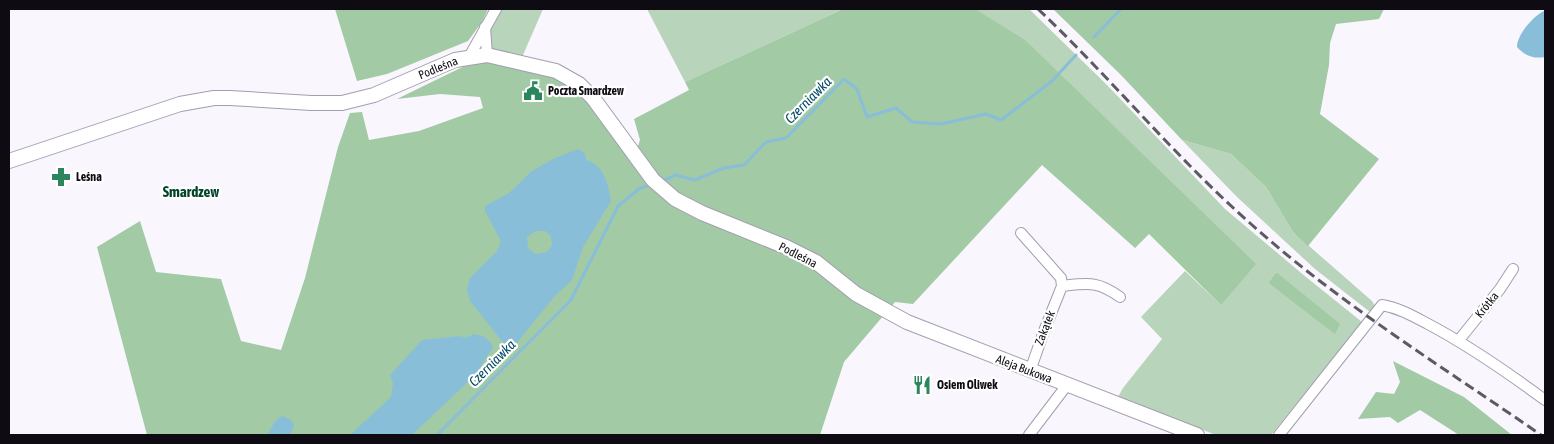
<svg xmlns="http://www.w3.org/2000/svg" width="1554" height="444" viewBox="0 0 1554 444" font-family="'Asap Condensed',sans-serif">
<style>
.green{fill:#b8d4ba;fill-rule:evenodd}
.forest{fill:#a2caa5}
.water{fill:#89bed9;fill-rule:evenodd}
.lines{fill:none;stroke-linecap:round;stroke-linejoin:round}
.stream{stroke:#89bed9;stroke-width:3}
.street-casing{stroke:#a39daf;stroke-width:12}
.secondary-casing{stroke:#a39daf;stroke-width:16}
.street{stroke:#fff;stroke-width:10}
.secondary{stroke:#fff;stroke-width:14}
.rail{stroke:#5d5b62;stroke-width:3;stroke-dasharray:10 5;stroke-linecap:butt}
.labels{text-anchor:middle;stroke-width:4.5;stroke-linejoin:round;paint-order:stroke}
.street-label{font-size:12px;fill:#0e0c12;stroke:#fff}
.poi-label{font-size:12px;font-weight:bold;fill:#0e0c12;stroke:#fff;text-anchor:start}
.water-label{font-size:14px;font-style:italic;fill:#004964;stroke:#fff}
.quarter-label{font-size:15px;font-weight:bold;fill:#00452a;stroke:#fff}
</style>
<rect width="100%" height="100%" fill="#f9f6fe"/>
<path class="green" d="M496 9H543L520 62 487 55 485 27Z
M647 9H843L685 82Z
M975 9H1029L1106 84 1225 209 1306 277 1362 322 1271 435H1216L1118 397 1123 388 1162 339 1141 317 1185 271 1221 305ZM1276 272 1335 333 1268 283Z
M1182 140 1231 154 1266 187 1293 232 1372 301 1375 306 1370 312 1315 269 1237 197Z"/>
<path class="forest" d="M335 9H429L431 10 433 9H488L482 22 468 41 387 74 357 81Z
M843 9H975L1025 40 1256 264 1221 305 1149 234 1135 248 1042 165 913 304 895 302 844 362 820 435H147L97 247 140 221 156 272 221 279 241 341 281 350 305 278 338 147 350 113 362 112 369 140 419 131 483 108 480 97 440 94 397 99 487 55 570 77 635 155 640 140 634 119 689 90 685 82Z
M1053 9H1384L1379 19 1336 24 1330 43 1329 65 1320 114 1379 159 1308 246 1293 232 1266 187 1231 154 1182 140 1121 75Z
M1276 272 1340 324 1335 334 1268 283Z
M1393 361 1464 397 1512 435H1459L1420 410 1398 423 1390 417 1358 419 1376 392 1394 394 1400 382Z"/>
<path class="water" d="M1544 11H1545V57C1534 59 1525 56 1517 47 1517 35 1533 16 1544 11Z
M578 149 585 153 586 160C604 165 608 183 611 201L583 247 572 280 554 297 516 344 508 345 501 340 470 301 467 289 470 278 497 251 501 241 485 211V206L509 193 532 171 553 159ZM536 231H545L551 236 552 245 547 252 535 254 528 248 527 237Z
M474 334C484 336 489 338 493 347L475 375 412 435H350L391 397 393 383 390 375 422 340 460 336 466 338Z
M282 416 291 420 294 426 290 435H267L276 420Z"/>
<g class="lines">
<path class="stream" d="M1094 37 1121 9
M664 180 676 175 695 180 724 168 744 165 766 142 786 138 844 79 857 89 867 117 896 108 912 122 941 124 986 114 1001 120 1052 81 1076 55
M437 435 571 300 618 206 640 188 647 186"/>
<g class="street-casing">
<path id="street" d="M485 27 487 55
M469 57 496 9
M1021 233 1061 278 1062 286
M1459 340 1500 289 1513 269
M1030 371 1044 331 1062 286C1089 283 1098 281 1120 297
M1029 435 1067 385
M1279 435 1382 305C1399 308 1413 316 1428 324 1470 346 1507 372 1545 400"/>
</g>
<g class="secondary-casing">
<path id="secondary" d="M9 161 180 104 214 98H230L311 103H342L374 95 455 60 487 55 556 71 579 84 593 98 653 180 675 199 702 213 786 247 816 262 856 294 907 322 1197 435"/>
</g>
<use href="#street" class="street"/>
<use href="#secondary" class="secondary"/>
<path class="rail" d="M1038 9C1111 78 1175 157 1251 224 1340 304 1443 367 1541 435"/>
</g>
<defs>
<g id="civic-bare" transform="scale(1.5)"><path d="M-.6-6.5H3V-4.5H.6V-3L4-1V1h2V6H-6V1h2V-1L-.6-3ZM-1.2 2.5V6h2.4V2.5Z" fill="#2b865d" stroke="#fff" stroke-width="2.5" paint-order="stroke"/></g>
<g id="pharmacy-bare" transform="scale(1.5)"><path d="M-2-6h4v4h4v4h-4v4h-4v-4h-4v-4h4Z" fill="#2b865d" stroke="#fff" stroke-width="2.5" paint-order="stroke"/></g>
<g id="restaurant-bare" transform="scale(1.5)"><path d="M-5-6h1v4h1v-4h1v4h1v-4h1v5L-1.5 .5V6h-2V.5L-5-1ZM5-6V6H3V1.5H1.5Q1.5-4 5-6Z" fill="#2b865d" stroke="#fff" stroke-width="2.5" paint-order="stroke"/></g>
</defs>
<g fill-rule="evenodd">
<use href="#civic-bare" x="533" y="91"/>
<use href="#pharmacy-bare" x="61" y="177"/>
<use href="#restaurant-bare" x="922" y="385"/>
</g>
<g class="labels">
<g class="street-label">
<text transform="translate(438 68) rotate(-22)" y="4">Podleśna</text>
<text transform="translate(798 255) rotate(27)" y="4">Podleśna</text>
<text transform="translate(1487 305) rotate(-51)" y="4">Krótka</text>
<text transform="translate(1045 328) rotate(-69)" y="4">Zakątek</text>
<text transform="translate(1024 369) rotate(21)" y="4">Aleja Bukowa</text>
</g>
<g class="poi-label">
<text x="548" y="95">Poczta Smardzew</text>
<text x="76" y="181">Leśna</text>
<text x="937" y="389">Osiem Oliwek</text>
</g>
<g class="water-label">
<text transform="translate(808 100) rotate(-45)" y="5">Czerniawka</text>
<text transform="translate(492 363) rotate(-45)" y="5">Czerniawka</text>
</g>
<g class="quarter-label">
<text x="191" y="197">Smardzew</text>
</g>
</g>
<rect width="1554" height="444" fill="none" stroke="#0e0c12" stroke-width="20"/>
</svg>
